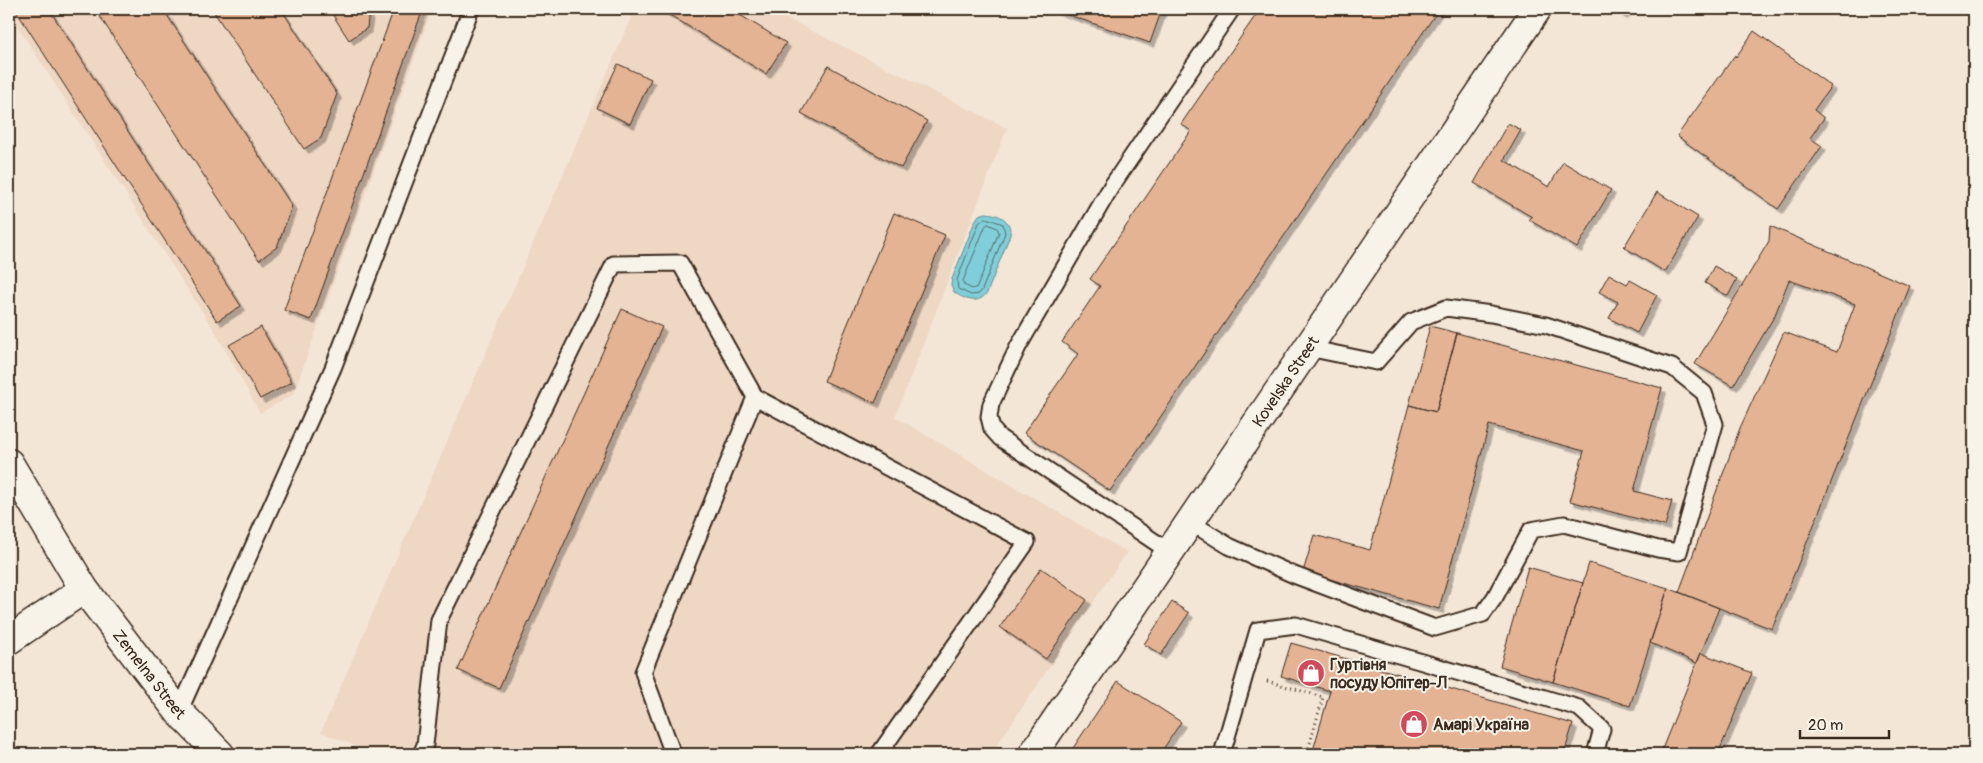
<svg xmlns="http://www.w3.org/2000/svg" width="1983" height="763" viewBox="0 0 1983 763" font-family="Pangolin,sans-serif">
<style>
.built{fill:#eed7c3}
.water{fill:#7fceda;stroke:#648c8f}
.lines{fill:none;stroke-linecap:round;stroke-linejoin:round}
.shore{stroke:#566c69;stroke-width:1}
.building{fill:#e3b394;stroke:#3b2a1e;filter:url(#shadow)}
.lane-casing{stroke:#3b2a1e;stroke-width:19}
.street-casing{stroke:#3b2a1e;stroke-width:31}
.path{stroke:#3b2a1e;stroke-width:3;stroke-dasharray:1 4;stroke-linecap:butt}
.lane{stroke:#f7f3e8;stroke-width:15}
.street{stroke:#f7f3e8;stroke-width:28}
.labels{text-anchor:middle;stroke-width:4;stroke-linejoin:round;paint-order:stroke}
.street-label{font-size:16px;fill:#3b2a1e;stroke:#f7f3e8}
.poi-label{font-size:16px;font-weight:bold;fill:#3b2a1e;stroke:#f7f3e8;text-anchor:start}
</style>
<defs>
<filter id="shadow"><feDropShadow dx="4.5" dy="4.5" stdDeviation="0" flood-color="#0004"/></filter>
</defs>
<rect width="100%" height="100%" fill="#f3e6d7"/>
<filter id="ink" filterUnits="userSpaceOnUse"><feTurbulence type="fractalNoise" baseFrequency=".02" numOctaves="2"/><feDisplacementMap in="SourceGraphic" scale="10" xChannelSelector="R" yChannelSelector="G"/><feConvolveMatrix kernelMatrix="1 2 1 2 8 2 1 2 1" color-interpolation-filters="sRGB"/></filter>
<g filter="url(#ink)">
<path class="built" d="M9 9H432L293 395 260 413 216 333 9 13Z
M635 9H768L1007 128 895 417 1127 552 991 754H375L321 732Z"/>
<path class="water" d="M986 213C999 214 1012 220 1010 235L987 293C978 305 965 300 954 292L951 285 952 279 975 221 979 215Z"/>
<g class="lines">
<path class="shore" d="M986 218 1003 224 1005 233 982 290 979 294 971 295 958 289 957 280 979 223Z
M988 224 997 228 999 232 977 287 972 289 964 285 963 281 985 227Z"/>
</g>
<path class="building" d="M15 9H49L241 306 217 321Z
M95 9H163L292 206 277 247 259 260Z
M212 9H281L337 94 321 138 304 149Z
M329 9H369L367 28 349 40Z
M394 9H423L311 320 284 310Z
M660 9H730L786 43 766 74Z
M1051 9H1162L1150 43Z
M1260 9H1439L1110 491 1024 433 1078 354 1062 342 1100 286 1090 279 1191 131 1181 124Z
M1614 9H1627L1623 15Z
M1754 31 1831 86 1814 110 1824 118 1810 138 1822 146 1778 209 1677 136 1735 55 1736 57Z
M618 64 651 79 630 124 597 108Z
M828 66 927 121 901 168 801 113Z
M1508 123 1521 130 1504 160 1549 187 1563 162 1611 190 1577 248 1529 220 1532 217 1474 183Z
M1657 192 1698 217 1665 272 1624 247Z
M894 213 945 235 875 403 824 381Z
M1770 226 1910 286 1772 629 1679 592 1740 428 1784 332 1837 352 1855 304 1789 280 1775 315 1733 386 1695 364 1769 241Z
M1714 266 1737 279 1728 296 1705 283Z
M1609 274 1627 284 1630 280 1657 295 1637 333 1609 318 1618 302 1599 292Z
M622 309 662 327 499 688 458 670Z
M1430 326 1457 333 1436 412 1409 405Z
M261 327 292 382 260 399 229 345Z
M1457 333 1662 388 1634 491 1672 501 1665 526 1570 501 1584 451 1489 425 1439 609 1303 572 1314 535 1370 550 1409 405 1436 412Z
M1589 563 1668 588 1630 706 1553 682Z
M1528 567 1583 583 1553 682 1500 666Z
M1041 568 1087 600 1046 659 1000 627Z
M1668 588 1719 608 1697 663 1650 643Z
M1172 602 1189 613 1161 655 1144 644Z
M1291 643 1573 724 1564 754H1312L1330 691 1281 676Z
M1701 653 1752 673 1718 754H1660Z
M1118 681 1181 722 1160 754H1069Z"/>
<g class="lines">
<g class="lane-casing">
<path id="lane" d="M1190 522 1229 546 1294 575 1435 628 1483 614 1495 597 1531 530 1564 524 1658 549 1679 552 1715 424 1704 393 1672 367 1546 325 1491 314 1446 308 1411 322 1376 362 1308 348
M1170 552 1000 438 992 429 989 417 991 404 1018 347 1111 187 1232 9
M179 712 333 368 471 9
M421 754 425 745 439 620 614 264 680 263 755 397 1027 542 879 754
M673 754 643 672 755 397
M1222 754 1258 630 1296 625 1579 708 1602 729 1595 754"/>
</g>
<g class="street-casing">
<g id="street">
<path id="s1" d="M9 463 84 589 179 712 220 754"/>
<path d="M9 640 84 589"/>
<path id="s2" d="M1033 754 1537 9"/>
</g>
</g>
<path class="path" d="M1267 681 1323 697 1307 754"/>
<use href="#lane" class="lane"/>
<use href="#street" class="street"/>
</g>
</g>
<defs>
<g id="shop-disc" transform="scale(1.4375)"><circle r="9.5" fill="#d1495b" stroke="#f7f3e8"/><path d="M-5-2.5h2.3a2.7 3.5 0 0 1 5.4 0H5L5.5 6h-11ZM-1.5-2.5h3a1.5 2.3 0 0 0-3 0Z" fill="#fff"/></g>
</defs>
<g fill-rule="evenodd">
<use href="#shop-disc" x="1311" y="673"/>
<use href="#shop-disc" x="1414" y="724"/>
</g>
<g class="labels">
<g class="street-label">
<text dy="6" stroke="none"><textPath href="#s2" startOffset="450">Kovelska Street</textPath></text>
<text dy="6" stroke="none"><textPath href="#s1" startOffset="254">Zemelna Street</textPath></text>
</g>
<g class="poi-label">
<text x="1330" y="670">Гуртівня<tspan x="1330" dy="18">посуду Юпітер-Л</tspan></text>
<text x="1433" y="730">Амарі Україна</text>
</g>
</g>
<rect width="1983" height="763" fill="none" stroke="#f7f3e8" stroke-width="30"/>
<rect x="15" y="15" width="1953" height="733" fill="none" stroke="#3b2a1e" stroke-width="2" filter="url(#ink)"/>
<path d="M1800 730v8h89v-8" fill="none" stroke="#3b2a1e" stroke-width="2.5"/>
<text x="1808" y="730" font-size="15" fill="#3b2a1e" stroke="#f7f3e8" stroke-width="4" paint-order="stroke">20 m</text>
</svg>
